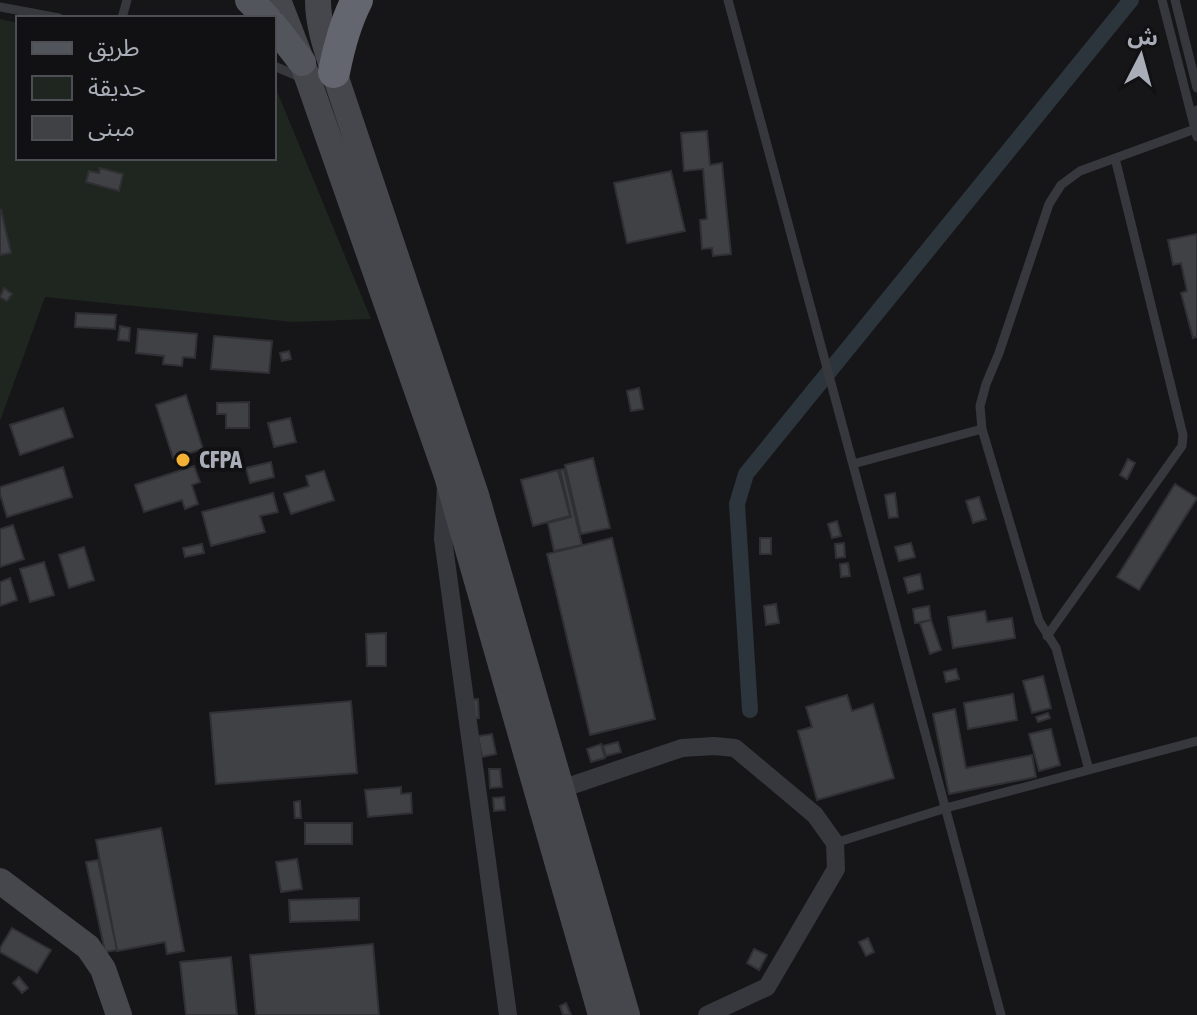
<svg xmlns="http://www.w3.org/2000/svg" width="1197" height="1015" viewBox="0 0 1197 1015" font-family="'Asap Condensed','Noto Sans Arabic',sans-serif">
<style>
.green{fill:#1e261f}
.lines{fill:none;stroke-linecap:round;stroke-linejoin:round}
.canal{stroke:#2c353c;stroke-width:16}
.building{fill:#404145;stroke:#303034;stroke-width:2}
.lane{stroke:#37383d;stroke-width:9}
.street{stroke:#37383d;stroke-width:18}
.secondary{stroke:#45474d;stroke-width:26}
.primary{stroke:#53555c;stroke-width:28}
.highway{stroke:#63666e;stroke-width:32}
.poi-dot{fill:#f2b134;stroke:#111113;stroke-width:3}
.labels{text-anchor:middle;stroke-width:8;stroke-linejoin:round;paint-order:stroke}
.poi-label{font-size:24px;font-weight:bold;fill:#a8adb8;stroke:#111113;text-anchor:start}
</style>
<rect width="100%" height="100%" fill="#161618"/>
<path class="green" d="M0 19 18 23V158H274V84L371 319 293 322 45 297 0 421Z"/>
<g class="lines">
<path class="canal" d="M750 710 737 504 746 474 1131 0"/>
</g>
<path class="building" d="M707 131 710 165 722 163 731 254 713 256 712 248 702 249 700 220 707 219 703 169 684 171 681 133Z
M100 168 123 174 119 191 86 182 89 171 99 173Z
M671 171 685 231 627 243 614 183Z
M1 210 11 253 0 255V211Z
M1197 234V337L1193 338 1181 293 1187 291 1181 263 1173 265 1168 240Z
M4 288 12 294 7 301 0 297Z
M76 313 116 315 115 329 75 327Z
M120 326 130 328 129 341 118 340Z
M138 329 197 334 195 358 183 357 182 366 163 364 164 356 136 353Z
M214 336 272 341 269 373 211 369Z
M289 351 291 359 282 361 280 353Z
M639 388 643 409 631 411 627 391Z
M186 395 203 449 173 458 156 405Z
M249 402V428H226V414H217V403Z
M63 408 73 437 20 455 10 425Z
M290 418 296 442 274 447 268 423Z
M593 458 610 528 581 534 565 465Z
M1128 459 1135 463 1127 479 1120 475Z
M271 462 274 477 250 483 246 468Z
M194 466 200 482 192 485 198 504 185 509 182 500 144 512 135 485Z
M63 467 72 497 7 517 0 494V487Z
M564 469 582 545 554 551 548 523 571 517 560 470Z
M558 470 570 516 533 526 521 480Z
M324 471 334 500 291 514 284 494 309 486 306 476Z
M1175 484 1197 498 1139 590 1117 577Z
M273 493 278 512 260 516 265 532 211 546 202 512Z
M895 493 898 517 889 518 885 495Z
M979 497 986 519 973 523 966 501Z
M837 521 841 536 832 538 828 524Z
M13 525 24 559 0 567V529Z
M612 538 655 719 590 735 547 554Z
M760 538H771V554H760Z
M844 543 845 557 836 558 835 544Z
M911 543 915 557 899 561 895 547Z
M202 544 204 553 185 557 183 548Z
M84 547 94 580 69 588 59 555Z
M44 562 54 595 30 602 20 569Z
M848 563 850 576 841 577 840 564Z
M920 574 923 589 908 593 904 578Z
M10 578 17 600 0 606V582Z
M776 604 779 623 766 625 764 606Z
M929 606 931 620 915 623 913 609Z
M985 611 987 622 1012 618 1015 638 953 648 948 617Z
M931 620 941 650 930 654 920 623Z
M386 633V666H367L366 634Z
M956 669 959 679 946 682 944 672Z
M1043 676 1051 708 1032 713 1023 681Z
M1013 694 1017 720 968 729 964 703Z
M847 695 852 711 873 704 894 778 817 800 798 731 812 727 806 707Z
M478 699 479 718 469 719 468 700Z
M351 701 357 773 216 784 210 713Z
M955 709 966 768 1032 755 1036 777 949 794 933 714Z
M1048 713 1050 718 1038 722 1036 717Z
M1051 729 1060 765 1039 771 1029 734Z
M492 734 496 754 482 757 478 736Z
M618 742 621 752 606 756 603 746Z
M601 744 605 758 591 762 587 749Z
M489 769H500L502 787 490 788Z
M401 787V794L411 793 412 813 368 817 365 790Z
M504 797 505 810 494 811 493 798Z
M300 801 301 818H295L294 802Z
M305 823H352V844H305Z
M161 828 184 951 167 954 165 942 117 951 96 840Z
M297 859 302 889 281 892 276 862Z
M98 860 117 950 105 952 86 862Z
M359 898V920L290 922 289 900Z
M12 928 51 950 37 973 0 952V948Z
M868 938 874 952 866 956 859 942Z
M373 944 379 1015H256L250 955Z
M754 949 767 955 759 970 747 963Z
M231 957 237 1015H186L180 962Z
M19 977 28 988 22 993 13 983Z
M566 1003 571 1015H563L560 1006Z"/>
<g class="lines">
<path class="lane" d="M728 0 1001 1015
M1162 0 1197 137
M1175 0 1197 88
M0 7 59 18
M122 18 127 0
M274 66 300 77
M853 464 982 429
M1047 636 1182 446 1183 435 1115 158
M1089 770 1056 648 1039 621 982 429 980 406 986 384 999 353 1049 204 1061 185 1080 171 1195 129 1197 110
M835 843 946 808 1197 741"/>
<path class="street" d="M446 486 443 539 508 1015
M561 789 682 748 714 746 735 748 815 815 835 843 836 869 767 987 707 1015"/>
<path class="secondary" d="M278 0 302 62 447 476 601 1015
M318 0C318 25 326 48 334 72L476 495 627 1015
M0 881 88 947 103 969 119 1015"/>
<path class="primary" d="M249 0 267 18
M274 26 302 62"/>
<path class="highway" d="M334 72C339 47 345 23 357 0"/>
</g>
<circle class="poi-dot" cx="183" cy="460" r="8"/>
<g class="labels">
<g class="poi-label">
<text x="199" y="468">CFPA</text>
</g>
</g>
<rect x="16" y="16" width="260" height="144" fill="#111113" stroke="#4d4f55" stroke-width="2"/>
<rect x="32" y="42" width="40" height="12" fill="#53555c" stroke="#4d4f55" stroke-width="2"/>
<text x="88" y="56" font-size="24" fill="#a8adb8">طريق</text>
<rect x="32" y="76" width="40" height="24" fill="#1e261f" stroke="#4d4f55" stroke-width="2"/>
<text x="88" y="96" font-size="24" fill="#a8adb8">حديقة</text>
<rect x="32" y="116" width="40" height="24" fill="#404145" stroke="#4d4f55" stroke-width="2"/>
<text x="88" y="136" font-size="24" fill="#a8adb8">مبنى</text>
<g transform="translate(1141 56) rotate(6)" stroke="#111113" stroke-width="6" paint-order="stroke">
<path d="M0-6L14 30L0 20L-14 30Z" fill="#a8adb8"/>
<text y="-12" font-size="22" font-weight="bold" text-anchor="middle" fill="#a8adb8">ش</text>
</g>
</svg>
